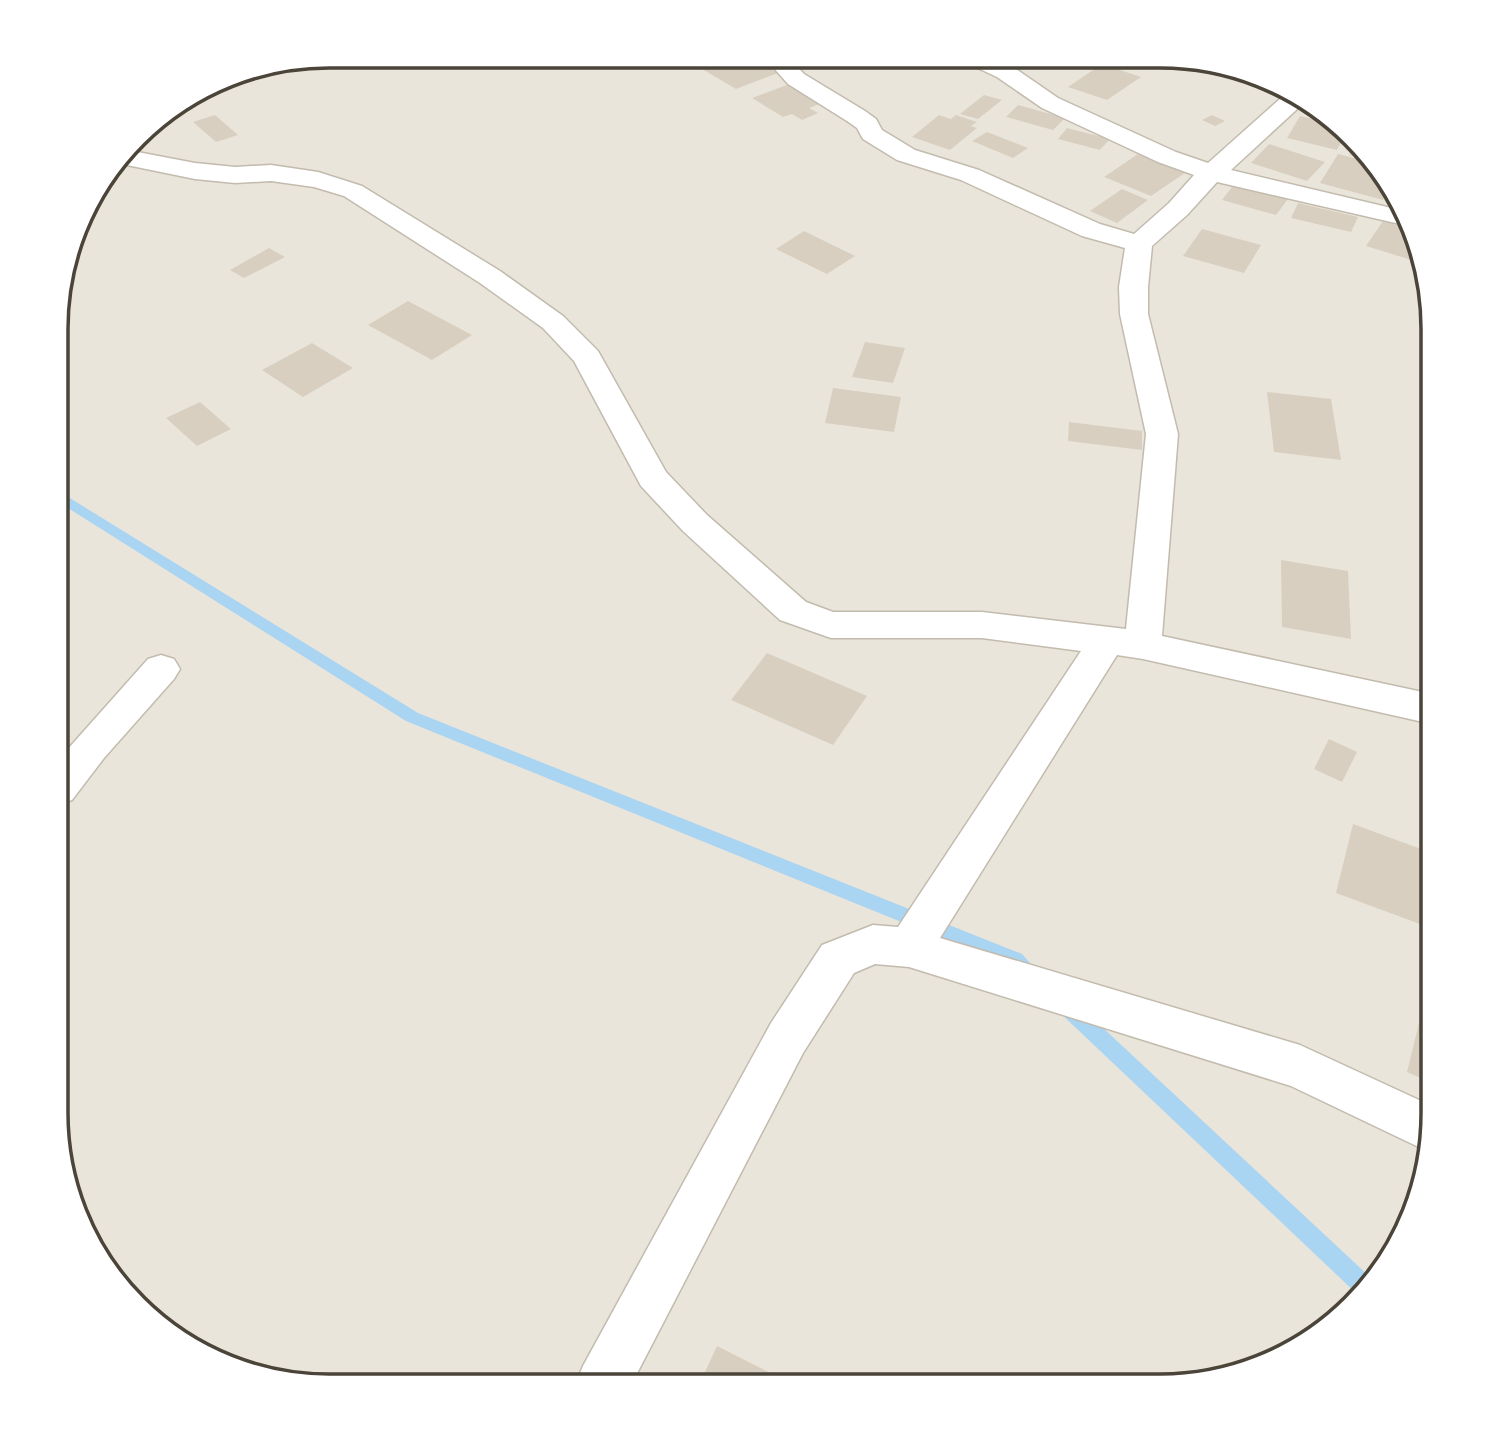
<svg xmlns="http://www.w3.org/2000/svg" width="1489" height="1442" viewBox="0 0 1489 1442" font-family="'Public Sans',sans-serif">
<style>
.residential{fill:#eae5da}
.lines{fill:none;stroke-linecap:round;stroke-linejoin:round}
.stream{fill:#a9d4f2;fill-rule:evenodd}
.building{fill:#d8cfc1}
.street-casing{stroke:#c2bbae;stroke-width:3}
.street{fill:#fff;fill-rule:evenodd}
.rim{fill:none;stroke:#4b4439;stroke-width:3.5}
</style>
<rect width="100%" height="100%" fill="#f6f3ec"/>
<path class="residential" d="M329 56 1195 58 1296 92 1376 163 1412 225 1432 312V1130L1405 1234 1326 1329 1264 1365 1177 1385H312L208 1358 113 1279 77 1217 57 1130 61 276 93 192 149 124 241 71Z"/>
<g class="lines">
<path class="stream" d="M60 492 418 713 1022 954 1042 976 1039 982 1033 984 1027 982 1010 966 406 721 60 503Z
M1065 997 1072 999 1370 1277 1356 1293 1058 1011 1056 1005 1058 999Z"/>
</g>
<path class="building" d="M734 57H750L778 73 736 89 702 69Z
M1102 64 1141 77 1107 100 1068 87Z
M787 85 819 104 809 108 818 113 802 120 792 114 783 117 752 98Z
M984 95 1002 100 978 119 960 114Z
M1018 105 1065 118 1053 130 1006 117Z
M215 115 238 135 216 142 193 122Z
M939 115 951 119 956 115 977 122 971 126 977 128 950 150 912 137Z
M1212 115 1225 121 1215 126 1202 120Z
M1300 116 1331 123 1345 135 1337 150 1287 138Z
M1067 128 1110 139 1100 150 1058 139Z
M987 132 1028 148 1013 158 972 141Z
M1354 143 1374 161 1349 155Z
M1269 144 1325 162 1307 181 1251 163Z
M1138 154 1185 173 1151 196 1104 177Z
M1338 154 1377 164 1390 187 1383 200 1320 183Z
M1235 183 1288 199 1276 215 1222 200Z
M1122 189 1148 200 1117 223 1090 211Z
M1298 203 1358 217 1351 232 1291 218Z
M1383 221 1413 230 1421 263 1366 246Z
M1202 229 1261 245 1244 273 1183 256Z
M804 231 855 256 827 274 776 249Z
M269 248 285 257 244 278 230 270Z
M408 301 472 335 432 360 368 325Z
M865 342 905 348 893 383 852 377Z
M312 343 353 368 303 397 262 370Z
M833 388 901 397 894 432 825 423Z
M1267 392 1331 399 1341 460 1274 452Z
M200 402 231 429 197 446 166 418Z
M1069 422 1142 431V450L1068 441Z
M1281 560 1348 571 1351 639 1282 627Z
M767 653 867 696 833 745 731 700Z
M1329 739 1357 752 1342 782 1314 769Z
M1353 824 1432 853V905L1428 927 1336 893Z
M1431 974H1432V1083L1407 1072Z
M717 1346 794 1385H699Z"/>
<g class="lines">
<g class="street-casing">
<path id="street" d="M764 57H788L804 74 865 111 876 119 882 130 915 150 979 170 1100 224 1134 234 1169 203 1194 175 1158 162 1042 108 997 77 967 63 964 58H993L1013 67 1058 98 1176 152 1208 163 1290 90 1306 101 1231 170 1404 211 1413 227 1217 182 1187 215 1152 246 1148 287V314L1178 434 1162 636 1432 694V724L1143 659 1117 655 940 938 1300 1045 1432 1106V1130L1427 1151 1291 1086 909 967 875 964 854 973 803 1053 631 1385H575L583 1366 771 1023 822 945 873 925 898 927 1081 651 982 638H831L780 620 683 531 641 486 574 361 543 328 480 283 344 196 314 187 271 181 235 183 195 179 117 163 127 150 195 163 235 167 271 165 318 172 362 186 500 271 563 316 598 351 666 472 707 515 806 602 833 612H982L1126 629 1146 434 1120 314 1119 287 1125 248 1082 236 961 180 897 160 863 139 857 128 847 121 788 84Z
M161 655 174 659 180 669 174 679 104 758 72 800 58 805 59 759 148 659Z"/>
</g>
<use href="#street" class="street"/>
</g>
<path d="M0 0H1489V1442H0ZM329 68H1160A261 261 0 0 1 1421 329V1113A261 261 0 0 1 1160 1374H329A261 261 0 0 1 68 1113V329A261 261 0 0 1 329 68Z" fill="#fff" fill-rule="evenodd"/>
<path class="rim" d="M329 68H1160A261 261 0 0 1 1421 329V1113A261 261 0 0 1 1160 1374H329A261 261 0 0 1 68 1113V329A261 261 0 0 1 329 68Z"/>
</svg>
